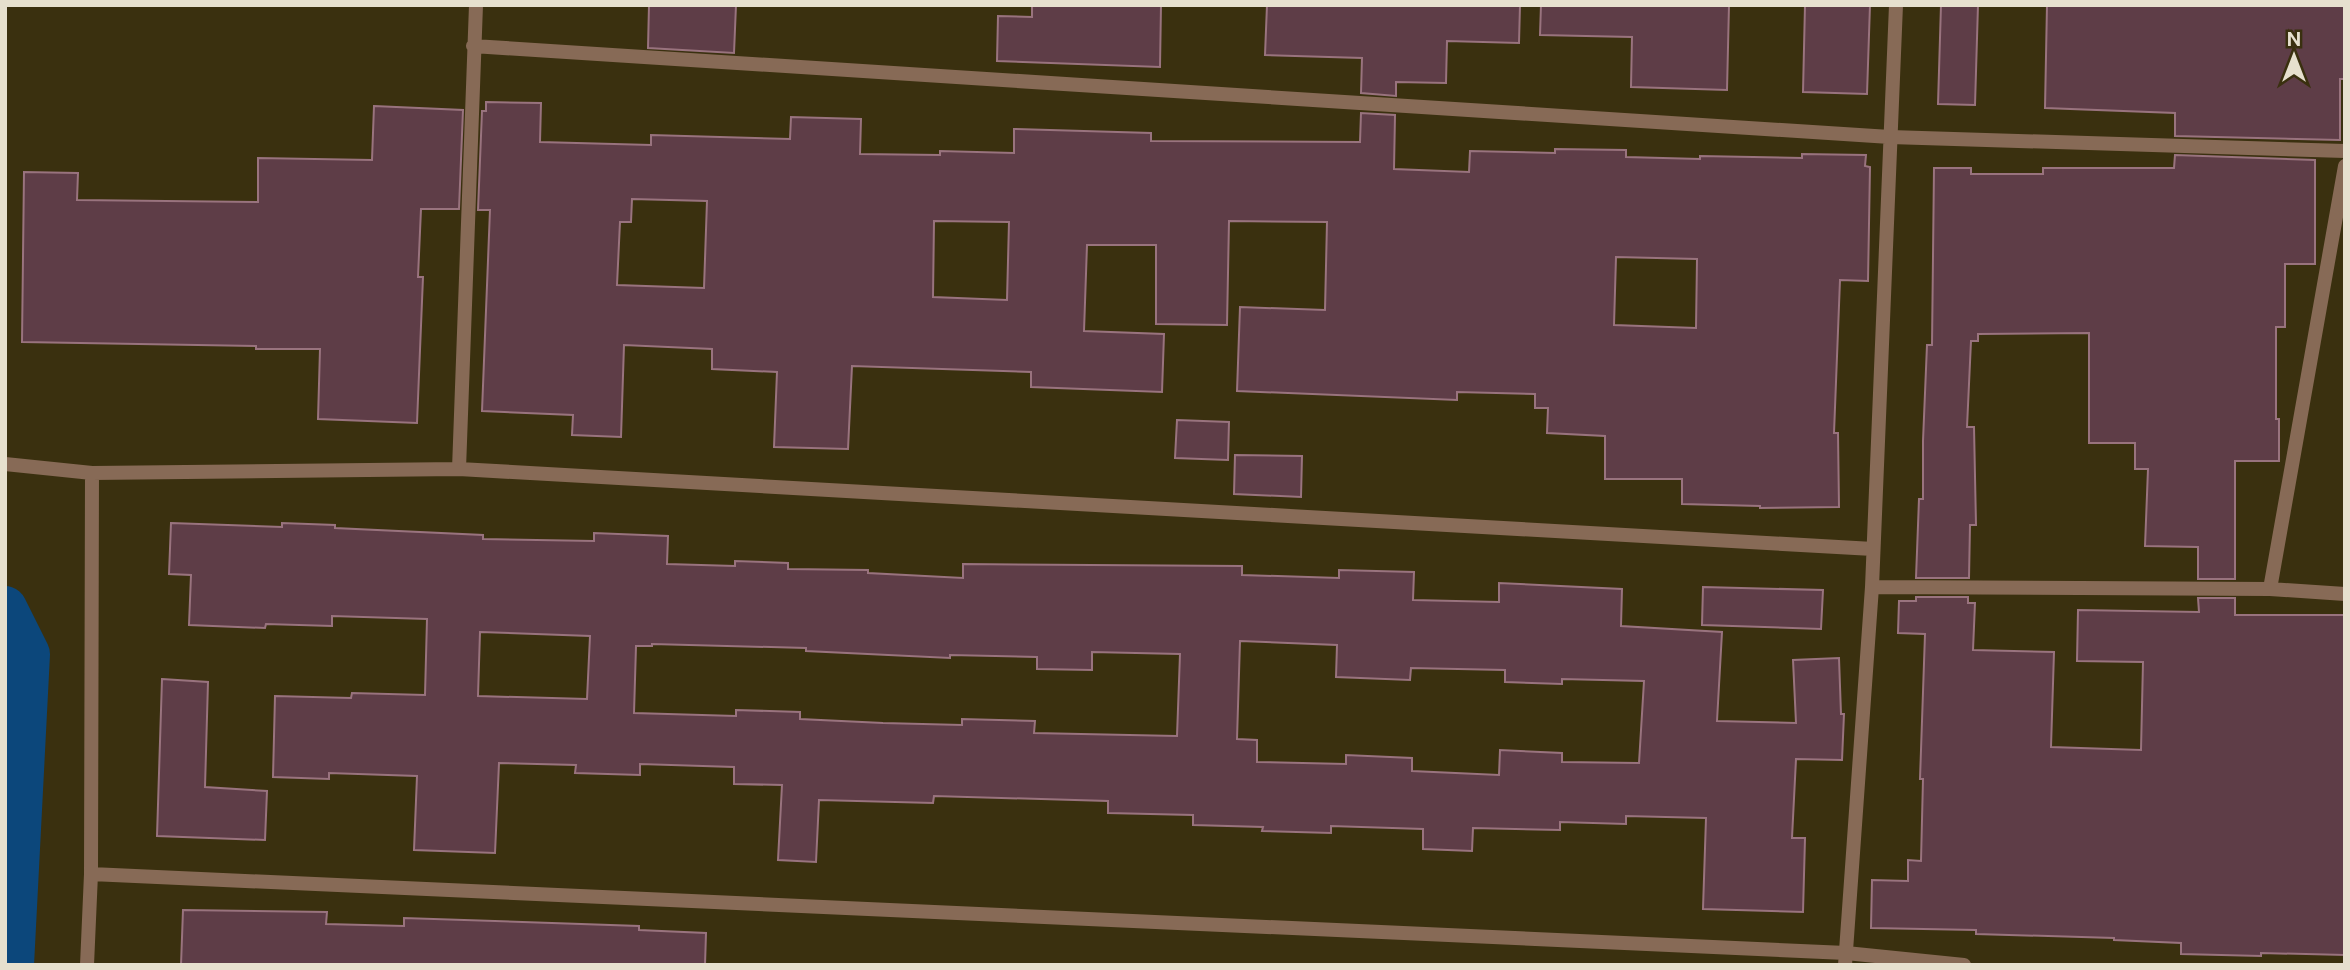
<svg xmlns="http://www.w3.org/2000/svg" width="2350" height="970" viewBox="0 0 2350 970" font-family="'Public Sans',sans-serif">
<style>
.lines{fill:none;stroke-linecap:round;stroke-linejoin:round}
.canal{stroke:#0c477b;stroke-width:44}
.building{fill:#5e3d47;stroke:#99737e;stroke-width:2;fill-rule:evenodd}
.street{stroke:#876a56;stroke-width:14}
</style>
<rect width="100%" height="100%" fill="#3a300f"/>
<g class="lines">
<path class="canal" d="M5 608 28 654 12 965"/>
</g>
<path class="building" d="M649 5H736L734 53 648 48Z
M1032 5H1161L1160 67 997 61 998 16 1032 17Z
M1267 5H1520L1519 43 1447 41 1446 83 1396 82V96L1361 93 1362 58 1265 55Z
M1541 5H1729L1727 90 1631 87 1632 37 1540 35Z
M1805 5H1870L1867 94 1803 92Z
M1941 5H1978L1975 105 1938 104Z
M2047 5H2345V79H2340V140L2175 136V113L2045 108Z
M486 102 541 103 540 142 651 145V135L790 139 791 117 861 119 860 154 940 155V151L1014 153V129L1151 133V141L1360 142 1361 113 1395 115 1394 169 1469 172 1470 151 1555 153V149L1626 150V157L1700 159V156L1802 158V154L1866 155 1865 166 1870 167 1868 281 1840 280 1834 433H1838L1839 507 1760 508V506L1682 504V479H1605V436L1547 433 1548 408H1535V394L1457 392V400L1237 391 1240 307 1325 310 1327 222 1229 221 1227 325 1156 324V245H1087L1084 331 1164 334 1162 392 1031 387V372L852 366 848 449 774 447 777 372 712 369V349L624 345 621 437 572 435 573 415 482 411 490 210H478L482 111H486ZM632 199 707 201 704 288 617 285 620 222H631ZM934 221 1009 222 1007 300 933 297ZM1616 257 1697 259 1696 328 1614 325Z
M374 106 463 110 459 209H421L418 277H423L417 423 318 419 320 349H256V346L22 342 24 172 78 173 77 200 258 202V158L372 160Z
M2175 155 2315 160V264H2285V327H2276V419H2279V461H2235V579H2198V547L2145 546 2148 469H2135V443H2089V333L1978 334V341H1971L1967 427H1974L1976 525H1970L1969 578H1916L1919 499H1923V441L1927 345H1932L1934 168H1971V174H2043V168H2174Z
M1177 420 1229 422 1228 460 1175 458Z
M1235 455 1302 456 1301 497 1234 494Z
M171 523 282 527V523L335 525V528L483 535V539L594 541V533L668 536 667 564 735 566V561L788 563V569L868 570V573L963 578V564L1242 566V575L1339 578V570L1414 572 1413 600 1499 602V583L1622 589 1621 626 1722 632 1717 721 1796 723 1793 660 1839 658 1841 714H1844L1842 760 1796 759 1792 838H1805L1803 912 1703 909 1706 818 1626 816V824L1560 822V830L1473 828 1472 851 1423 849V829L1331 826V833L1262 831 1263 827 1193 825V815L1108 813V801L934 796 933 803 819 800 816 862 778 860 782 785 734 784V767L640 764V775L575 773 576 765 499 763 495 853 414 850 417 776 329 773V779L273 777 275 696 351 698 352 693 425 695 427 619 332 616V626L266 624 265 628 189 625 191 575 169 574ZM480 632 590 636 587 699 478 696ZM1240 641 1337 645 1336 677 1410 680 1411 668 1505 670V682L1562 684V679L1644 681 1639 763 1562 762V753L1500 750 1499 775 1412 771V758L1346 755V764L1257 762V740L1237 739ZM652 644 806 648V651L950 658V655L1037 657V669L1092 670V652L1180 654 1177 736 1034 733 1035 721 962 719V725L883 723 800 719V712L736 710V716L634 713 636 646H652Z
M1703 587 1823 590 1821 629 1702 625Z
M1916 597H1968V603H1975L1973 650 2054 652 2051 747 2141 750 2143 662 2077 661 2078 610 2199 612 2198 598H2235V615H2345V955L2261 953V956L2181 954V943L2114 940V938L1976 934V930L1871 928 1872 880 1908 881V860L1921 861 1923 779H1920L1925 634 1898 633 1899 601H1916Z
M162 679 208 682 205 787 267 791 265 840 157 836Z
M183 910 327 912 326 924 404 926V918L639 926V930L706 933 705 965H181Z"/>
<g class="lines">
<path class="street" d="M473 46 1890 137 2345 151
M5 464 92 473 459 469 1873 549
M459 469 476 5
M1872 587 2270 589 2345 594
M2270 589 2345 166
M91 874 1846 953 1964 965
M87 965 91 874 92 473
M1845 965 1872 587 1896 5"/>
</g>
<rect width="2350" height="970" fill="none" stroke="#e6e0ce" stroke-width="14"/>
<g transform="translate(2294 56)" stroke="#3a300f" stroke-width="5" paint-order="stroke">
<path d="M0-5L12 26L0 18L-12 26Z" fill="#e6e0ce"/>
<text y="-10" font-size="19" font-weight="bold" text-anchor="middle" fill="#e6e0ce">N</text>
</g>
</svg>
